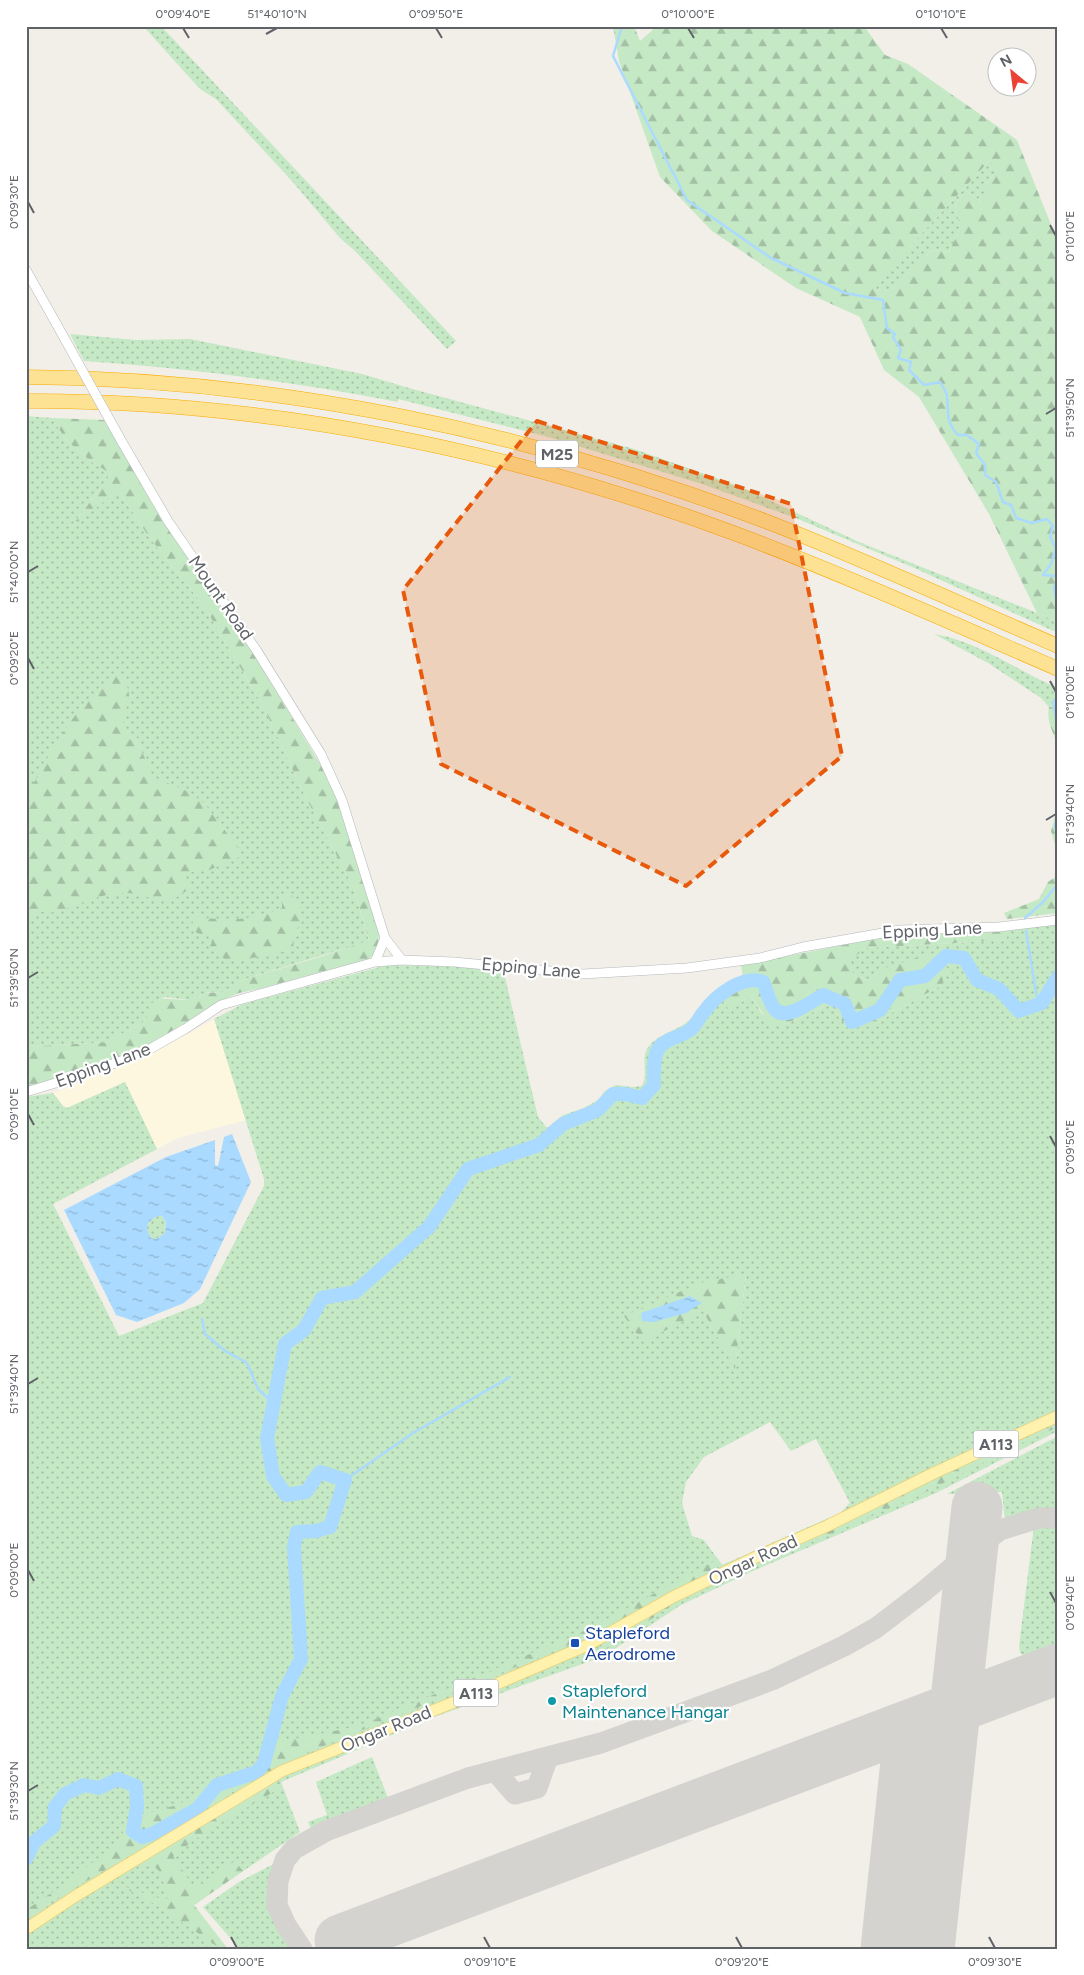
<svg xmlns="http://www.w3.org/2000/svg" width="1084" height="1975" viewBox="0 0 1084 1975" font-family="Figtree,sans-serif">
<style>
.commercial{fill:#fef7e0}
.grass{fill:url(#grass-dots);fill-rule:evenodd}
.forest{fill:url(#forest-firs);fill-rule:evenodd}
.water{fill:url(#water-ripples);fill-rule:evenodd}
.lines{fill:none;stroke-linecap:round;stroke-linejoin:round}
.stream{stroke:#aadaff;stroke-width:2.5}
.river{stroke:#aadaff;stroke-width:14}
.taxiway{stroke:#d4d3d0;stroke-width:21}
.runway{stroke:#d4d3d0;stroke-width:51}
.tertiary-casing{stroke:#b5b8bc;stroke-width:10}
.primary-casing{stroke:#f2c960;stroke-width:12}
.motorway-casing{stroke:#f9ab00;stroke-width:15}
.tertiary{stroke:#fff;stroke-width:9}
.primary{stroke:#fff2af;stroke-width:11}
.motorway{stroke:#fde293;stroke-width:14}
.tertiary-bridge-casing{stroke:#b5b8bc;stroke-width:10;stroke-linecap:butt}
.tertiary-bridge{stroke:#fff;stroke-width:9}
.marked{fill:#e8590c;fill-opacity:0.2;stroke:#e8590c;stroke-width:4;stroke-dasharray:10 6;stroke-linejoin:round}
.ticks{fill:none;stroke:#5f6368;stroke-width:2}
.transit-dot{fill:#1a4fb4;stroke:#fff;stroke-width:2}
.culture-dot{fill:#0f9aa8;stroke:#fff;stroke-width:2}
.labels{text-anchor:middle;stroke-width:4.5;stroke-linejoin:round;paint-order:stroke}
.shield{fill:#fff;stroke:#8f9295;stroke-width:1}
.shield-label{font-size:16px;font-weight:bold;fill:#5f6368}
.street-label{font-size:18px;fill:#5f6368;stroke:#fff}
.transit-label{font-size:18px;fill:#164399;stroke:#fff;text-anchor:start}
.culture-label{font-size:18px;fill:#0d838f;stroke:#fff;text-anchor:start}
.neatline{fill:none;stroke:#5f6368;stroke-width:2}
.ticks-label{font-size:12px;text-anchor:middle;fill:#5f6368}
</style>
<defs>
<pattern id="grass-dots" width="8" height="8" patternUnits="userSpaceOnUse" patternTransform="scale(1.25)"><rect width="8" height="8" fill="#c5e8c5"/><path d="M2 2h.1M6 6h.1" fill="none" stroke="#a3c0a4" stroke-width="1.8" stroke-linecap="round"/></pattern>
<pattern id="forest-firs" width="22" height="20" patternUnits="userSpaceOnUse" patternTransform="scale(1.25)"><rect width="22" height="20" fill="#c5e8c5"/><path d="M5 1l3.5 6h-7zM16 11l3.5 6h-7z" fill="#a3c0a4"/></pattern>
<pattern id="water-ripples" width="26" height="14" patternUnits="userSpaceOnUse" patternTransform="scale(1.25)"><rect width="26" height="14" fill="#aadaff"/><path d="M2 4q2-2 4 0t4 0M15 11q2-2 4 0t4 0" fill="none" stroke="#8eb4d2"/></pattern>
</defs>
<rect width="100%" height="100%" fill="#f1efe8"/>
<path class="commercial" d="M214 1019 247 1120 181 1137 157 1149 125 1082 67 1108 63 1106 53 1093 161 1049Z"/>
<path class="grass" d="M143 26H161L456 341 447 349 355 251 340 238 292 181 216 99 200 89Z
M990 160 997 170 987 183 986 204 966 191 955 205 960 228 949 252 932 250 890 291 874 289 912 244Z
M70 334 135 340 190 339 362 374 409 388 634 449 741 487 859 542 1037 613 1058 622V633L912 567 798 519 702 484 545 436 398 399V402C294 382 190 368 84 361Z
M26 416 52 418 66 440 92 462 111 474 71 527 118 490 149 537 204 606 263 706 306 798 353 886 369 941 242 980 232 988 220 993 208 992 191 1000 165 997 153 1003 147 1020 107 1042 26 1047Z
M934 634C978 641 1017 671 1058 688V708L1049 707 1041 698 988 663Z
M1058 923V1431L936 1493 755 1570 681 1605 602 1657 437 1716 281 1782 300 1832 194 1905 227 1949H26V1097L53 1093 63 1106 67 1108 125 1082 157 1149 53 1204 119 1336 203 1303 264 1186V1179L214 1019 243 1004 387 965 474 967 503 969 538 1117 547 1128 563 1115 584 1108 598 1100 605 1091 616 1085 632 1087 642 1086C648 1075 642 1062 646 1051 655 1034 673 1033 687 1022 699 1013 704 1000 720 990L729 1010 751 996 762 1014 783 1025 831 1004 841 1020 874 1026 893 1012 942 985 885 968 868 981 854 975 848 962 865 948 1007 940V930ZM746 1275 735 1368 703 1311ZM770 1422 791 1451 816 1439 850 1503 840 1513 722 1565 704 1540 692 1536 682 1503 686 1482 704 1457Z
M158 1216H162L166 1222 165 1233 156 1239 150 1238C144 1227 147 1221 158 1216Z
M1058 1436V1512C1039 1508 1022 1514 1005 1522L1002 1492 947 1494Z
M1050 1523 1058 1525V1644L1025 1656 1020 1653 1019 1646 1034 1526Z
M372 1757 388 1798 311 1828 308 1822 327 1815 316 1782Z
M279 1861 269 1884 270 1905 292 1949H240L203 1907 239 1882Z"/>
<path class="forest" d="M613 26H634L640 41 657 26H864L885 55 908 64 1017 140 1058 242V622L1037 613 989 514 919 397 884 370 860 317 796 288 712 231 660 177 619 61ZM990 160 997 170 987 183 986 204 966 191 955 205 960 228 949 252 932 250 890 291 875 289 912 244Z
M52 418 104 420 153 505 257 659 332 784 379 934C378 945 378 951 369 959L259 989 239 993 220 1001 140 1051 26 1089V1047L107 1042 147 1020C147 988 174 1003 192 999 197 998 201 995 206 993 210 992 214 993 218 993 227 992 235 985 242 980L323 956 369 940 353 886 306 798 263 706 204 606 149 537 118 490 69 530 111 474 92 462 66 440Z
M115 674 125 681C127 685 129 691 129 696 126 720 113 723 139 739L143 754 153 777 189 792 204 803 239 849 238 858 209 870 192 872 183 878 191 887C158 915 155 892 123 893 101 893 78 905 56 912 51 913 46 911 41 912 36 913 31 915 26 917V790C40 779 42 766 51 752 66 727 91 690 115 674Z
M1049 707 1058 708V748C1054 732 1046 723 1049 707Z
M1058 805V854L1051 831Z
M1058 875V913L1007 919 1004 913 1039 899 1048 882Z
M287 895 293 896 298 905 302 922 294 933 293 950 237 961 226 960 209 948 212 942 211 937 197 933C192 928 191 921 195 916 222 922 257 920 282 908V899Z
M1007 930V940L865 948 849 962 854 975 868 981 885 968 928 954 953 972 943 979 942 985 893 1012 874 1026 853 1028 841 1020 831 1004 783 1025 772 1027 751 996 729 1011 720 990 743 977 741 965 879 938Z
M746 1274 735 1369 703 1311 643 1342 624 1316 700 1283Z
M1058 1424V1427L1028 1440 920 1495 729 1578 676 1603 605 1649 597 1647 666 1605 744 1567 841 1526 902 1494Z
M718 1559 722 1565 588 1637 321 1747 249 1782 148 1845 49 1903 26 1920V1910L75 1877 119 1841 129 1819 180 1804 222 1776 253 1768 279 1742 359 1726 585 1631Z
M278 1780 282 1787 205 1832 173 1856 194 1888 235 1861 243 1871 194 1905 228 1949H221L160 1907 117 1884 168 1901 161 1873 153 1865C135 1863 119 1876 105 1887L103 1884Z"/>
<path class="water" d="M232 1134 251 1182 200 1289 184 1303 137 1322 116 1315 64 1210 166 1157 215 1140V1165L218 1166 224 1137ZM158 1216H162L166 1222 165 1233 156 1239 151 1238C144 1227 147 1221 158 1216Z
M690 1296 702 1303 686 1313 654 1322 642 1321 641 1313Z"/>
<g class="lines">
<path class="stream" d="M622 26 613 56 687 200 771 258 845 293 883 300 887 328 895 334 893 337 901 350 898 358 911 362 909 370 924 385 940 382C942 386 947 392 947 396 949 413 945 421 958 435H967L979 444 976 453 985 465V475L996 482 1003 502 1011 505 1016 518 1032 523 1047 519 1053 526 1050 537 1056 548 1051 564 1043 575 1058 576
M1058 578 1054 588 1058 609
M1058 697 1053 702 1058 730
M1058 812 1055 827 1058 838
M1025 918 1043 902 1058 884
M1026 931 1038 1004
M202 1319 205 1334 225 1351 247 1363 258 1389 274 1404
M345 1480 413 1433 510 1377"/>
<path class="river" d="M26 1859 34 1842 54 1826 55 1807 65 1794 84 1785 99 1788 118 1779 136 1786 137 1807 133 1831 142 1837 152 1834 197 1809 217 1785 257 1772 264 1763 282 1696 301 1659 294 1547 297 1532 316 1531 330 1527 345 1480 320 1472 306 1492 286 1495 273 1476 267 1438 285 1344 304 1330 322 1298 355 1292 429 1227 468 1169 539 1145 563 1124 598 1110 613 1094H625L642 1098 654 1085C654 1075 653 1063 656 1054 661 1038 678 1039 690 1030 696 1026 699 1017 704 1012 715 996 743 974 763 982 767 990 768 1000 774 1008 784 1023 811 1002 823 995L845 1004 852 1022 880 1010 900 980 925 976 946 956 964 958 977 980 999 989 1019 1011 1042 1003 1058 977"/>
<path class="taxiway" d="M943 1576 955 1568 965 1572 969 1581
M495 1771 515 1794 537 1788 548 1757
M302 1949 286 1925 277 1905 278 1881 285 1860 294 1849 326 1831 468 1778 601 1743 772 1680 844 1646 876 1628 923 1592 973 1550 1000 1530 1039 1518H1058"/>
<path class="runway" d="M340 1940 1058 1669
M886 1949 909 1734
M929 1949 977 1507"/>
<g class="tertiary-casing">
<path id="tertiary" d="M26 270 57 325
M122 442 168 521 257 651 321 754 342 800 385 938 402 960
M375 962 385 938
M26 1092 75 1077 141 1054 185 1029 221 1005 375 962 402 960 454 962 583 974 687 968 760 958 803 947 900 930 999 927 1058 920"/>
</g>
<g class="primary-casing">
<path id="primary" d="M26 1929 74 1897 282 1771 452 1703 588 1645 673 1597 756 1557 827 1526 934 1473 1058 1416"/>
</g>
<g class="motorway-casing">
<path id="motorway" d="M26 377C278 379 530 432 765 521 864 559 960 604 1058 646
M26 401C266 400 515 451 739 535 847 576 952 623 1058 669"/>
</g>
<use href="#tertiary" class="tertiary"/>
<use href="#primary" class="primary"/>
<use href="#motorway" class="motorway"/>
<g class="tertiary-bridge-casing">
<path id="tertiary-bridge" d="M57 325 122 442"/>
</g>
<use href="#tertiary-bridge" class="tertiary-bridge"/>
</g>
<path class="marked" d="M537 421 791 504 842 756 686 886 441 764 403 590Z"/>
<path class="ticks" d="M183 28 189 38M436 28 442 38M688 28 694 38M941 28 947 38M266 34 277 28M28 202 34 213M1050 225 1056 236M1046 414 1056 408M28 572 38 566M28 658 34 669M1050 681 1056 692M1046 820 1056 814M28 978 38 972M28 1114 34 1125M1050 1136 1056 1147M28 1384 38 1378M28 1570 34 1581M1050 1592 1056 1603M28 1791 38 1785M231 1937 237 1948M484 1937 490 1948M736 1937 742 1948M989 1937 995 1948"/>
<rect class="transit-dot" x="570" y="1638" width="10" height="10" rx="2.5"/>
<circle class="culture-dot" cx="552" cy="1701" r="5"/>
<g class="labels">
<g class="shield">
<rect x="536" y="440.5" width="42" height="27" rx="4"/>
<rect x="973.5" y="1430.5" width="45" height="27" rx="4"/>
<rect x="453.5" y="1679.5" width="45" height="27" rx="4"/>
</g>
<g class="shield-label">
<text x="557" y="460">M25</text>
<text x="996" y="1450">A113</text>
<text x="476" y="1699">A113</text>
</g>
<g class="street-label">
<text transform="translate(221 598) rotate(55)" y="6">Mount Road</text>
<text transform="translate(932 930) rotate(-3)" y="6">Epping Lane</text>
<text transform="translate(531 968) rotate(5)" y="6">Epping Lane</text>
<text transform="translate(103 1065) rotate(-20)" y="6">Epping Lane</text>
<text transform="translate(753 1560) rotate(-25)" y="6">Ongar Road</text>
<text transform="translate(386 1729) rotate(-22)" y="6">Ongar Road</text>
</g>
<g class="transit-label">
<text x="585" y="1639">Stapleford<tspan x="585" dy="21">Aerodrome</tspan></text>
</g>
<g class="culture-label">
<text x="562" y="1697">Stapleford<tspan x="562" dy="21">Maintenance Hangar</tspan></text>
</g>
</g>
<rect width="1084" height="1975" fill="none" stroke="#ffffff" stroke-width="55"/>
<g transform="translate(1012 72) rotate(331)"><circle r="24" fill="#ffffff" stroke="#bfc1c3"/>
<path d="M0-4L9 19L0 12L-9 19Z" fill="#ea4335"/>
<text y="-8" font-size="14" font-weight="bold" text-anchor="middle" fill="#5f6368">N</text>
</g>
<rect x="28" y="28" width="1028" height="1920" class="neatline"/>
<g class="ticks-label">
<text x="183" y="18">0°09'40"E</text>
<text x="277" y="18">51°40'10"N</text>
<text x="436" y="18">0°09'50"E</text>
<text x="688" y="18">0°10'00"E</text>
<text x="941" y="18">0°10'10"E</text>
<text transform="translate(14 202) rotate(-90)" y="4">0°09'30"E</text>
<text transform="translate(1070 236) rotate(-90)" y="4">0°10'10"E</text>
<text transform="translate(1070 408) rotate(-90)" y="4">51°39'50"N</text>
<text transform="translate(14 572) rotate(-90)" y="4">51°40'00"N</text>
<text transform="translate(14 658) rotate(-90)" y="4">0°09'20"E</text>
<text transform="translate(1070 692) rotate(-90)" y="4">0°10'00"E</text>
<text transform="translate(1070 814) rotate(-90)" y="4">51°39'40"N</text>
<text transform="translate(14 978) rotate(-90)" y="4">51°39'50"N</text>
<text transform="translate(14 1114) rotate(-90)" y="4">0°09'10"E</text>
<text transform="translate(1070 1147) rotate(-90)" y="4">0°09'50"E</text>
<text transform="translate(14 1384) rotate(-90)" y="4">51°39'40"N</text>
<text transform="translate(14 1570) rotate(-90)" y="4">0°09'00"E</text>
<text transform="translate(1070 1603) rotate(-90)" y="4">0°09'40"E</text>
<text transform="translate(14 1791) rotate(-90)" y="4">51°39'30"N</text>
<text x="237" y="1966">0°09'00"E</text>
<text x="490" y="1966">0°09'10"E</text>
<text x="742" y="1966">0°09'20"E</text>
<text x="995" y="1966">0°09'30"E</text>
</g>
</svg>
